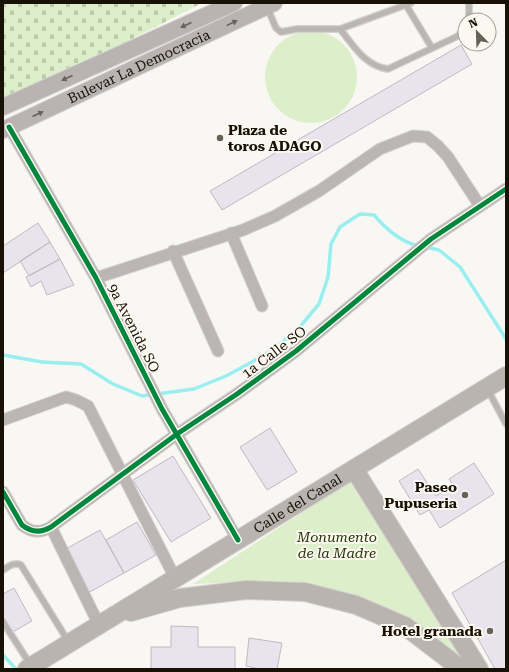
<svg xmlns="http://www.w3.org/2000/svg" width="509" height="672" viewBox="0 0 509 672" font-family="'Roboto Serif',serif">
<style>
.cemetery{fill:url(#cemetery-stones)}
.park{fill:#ddeecb}
.lines{fill:none;stroke-linecap:round;stroke-linejoin:round}
.stream{stroke:#99eff0;stroke-width:3.5}
.building{fill:#e8e3ed;stroke:#bebabf}
.service-casing{stroke:#d4d2cf;stroke-width:8}
.minor-casing{stroke:#d4d2cf;stroke-width:13}
.secondary-casing{stroke:#d4d2cf;stroke-width:18}
.trunk-casing{stroke:#d4d2cf;stroke-width:20}
.service{stroke:#bbb6b3;stroke-width:5.5}
.minor{stroke:#bbb6b3;stroke-width:11}
.secondary{stroke:#b9b4b2;stroke-width:16}
.trunk{stroke:#bab4b1;stroke-width:18}
.cycleway-casing{stroke:#fcf8f1;stroke-width:8}
.cycleway{stroke:#00873e;stroke-width:5}
.oneway{fill:#68625c}
.poi-dot{fill:#676259;stroke:#fcf8f1;stroke-width:1.5}
.labels{text-anchor:middle;stroke-width:4;stroke-linejoin:round;paint-order:stroke}
.street-label{font-size:14px;fill:#181106;stroke:#fcf8f1}
.poi-label{font-size:14px;font-weight:bold;fill:#181106;stroke:#fcf8f1;text-anchor:end}
.park-label{font-size:14px;font-style:italic;fill:#213800;stroke:#fcf8f1}
</style>
<defs>
<pattern id="cemetery-stones" width="16" height="16" patternUnits="userSpaceOnUse"><rect width="16" height="16" fill="#ddeecb"/><path d="M2 7V4a2 2 0 0 1 4 0v3zM10 15v-3a2 2 0 0 1 4 0v3z" fill="#bdcbad"/></pattern>
</defs>
<rect width="100%" height="100%" fill="#f9f7f4"/>
<path class="cemetery" d="M3 3H202L68 72 3 101Z"/>
<path class="park" d="M265 77a46 46 0 1 1 92 0a46 46 0 1 1-92 0Z
M350 481 463 660C445 647 428 631 409 620 343 581 268 581 193 584Z"/>
<g class="lines">
<path class="stream" d="M425 247 439 250 460 267 506 339
M3 355 42 362 81 364 113 384 142 396 194 389 226 376 250 363 274 349 298 329 319 304 328 277 331 244 340 227 360 214 374 215C386 229 400 242 419 246
M3 655 16 669"/>
</g>
<path class="building" d="M461 45 472 64 222 210 210 191Z
M38 223 50 242 3 273V246Z
M50 242 60 259 29 276 20 261Z
M60 259 74 285 47 295 41 281 31 287 26 277Z
M270 428 297 472 267 490 240 447Z
M173 456 211 518 171 542 133 480Z
M474 463 494 494 440 528 429 510 420 515 399 481 418 469 436 496 453 485 449 479Z
M137 522 156 555 124 573 106 540Z
M100 530 124 573 88 593 64 550Z
M506 560V669H495L452 593Z
M14 588 32 621 11 633 3 617V594Z
M171 626 198 627V647H235V669H151V647H171Z
M249 638 282 643 277 669H260L246 666Z"/>
<g class="lines">
<g class="service-casing">
<path id="service" d="M406 5 432 48
M267 7 276 28 281 32 297 29H340L411 3
M469 20V3
M340 29C354 46 365 66 388 69L458 36 465 28
M488 390 506 424
M3 570C9 566 14 562 21 565L68 641
M3 622 30 664"/>
</g>
<g class="minor-casing">
<path id="minor" d="M9 127 96 278 162 409 238 540
M231 233 262 306
M173 251 218 351
M96 278 243 230 275 216 319 191 380 149 413 136 427 137 438 146 448 157 480 206
M3 420 66 397 76 400 88 406 175 578
M3 492 22 525C32 533 41 533 51 527L177 434 237 394 296 351 431 239 506 189
M51 527 99 625"/>
</g>
<g class="secondary-casing">
<g id="secondary">
<path d="M3 107 234 3"/>
<path id="s1" d="M3 130 274 3"/>
</g>
</g>
<g class="trunk-casing">
<g id="trunk">
<path d="M354 469 479 669"/>
<path d="M131 612 180 598 246 590 305 592 356 605 405 626 461 669"/>
<path id="s2" d="M27 669 506 376"/>
</g>
</g>
<use href="#service" class="service"/>
<use href="#minor" class="minor"/>
<use href="#secondary" class="secondary"/>
<use href="#trunk" class="trunk"/>
<g class="cycleway-casing">
<path id="cycleway" d="M9 127 96 278 162 409 238 540
M3 492 22 525C32 533 41 533 51 527L177 434 237 394 296 351 431 239 506 189"/>
</g>
<use href="#cycleway" class="cycleway"/>
</g>
<defs><path id="oneway-solid" d="M-6-.8H1V-3.2L6.5 0L1 3.2V.8H-6Z"/></defs>
<g class="oneway">
<use href="#oneway-solid" transform="translate(232 23) rotate(-26)"/>
<use href="#oneway-solid" transform="translate(186 25) rotate(156)"/>
<use href="#oneway-solid" transform="translate(67 78) rotate(156)"/>
<use href="#oneway-solid" transform="translate(38 114) rotate(-25)"/>
</g>
<g class="poi-dot">
<circle cx="220" cy="138" r="4"/>
<circle cx="465" cy="495" r="4"/>
<circle cx="490" cy="631" r="4"/>
</g>
<g class="labels">
<g class="street-label">
<text dy="5" stroke="none"><textPath href="#s1" startOffset="150">Bulevar La Democracia</textPath></text>
<text transform="translate(134 328) rotate(63)" y="5">9a Avenida SO</text>
<text transform="translate(274 352) rotate(-37)" y="5">1a Calle SO</text>
<text dy="5" stroke="none"><textPath href="#s2" startOffset="317">Calle del Canal</textPath></text>
</g>
<g class="poi-label">
<text x="228" y="135" text-anchor="start">Plaza de<tspan x="228" dy="16">toros ADAGO</tspan></text>
<text x="457" y="492">Paseo<tspan x="457" dy="16">Pupuseria</tspan></text>
<text x="482" y="636">Hotel granada</text>
</g>
<g class="park-label">
<text x="337" y="542">Monumento<tspan x="337" dy="16">de la Madre</tspan></text>
</g>
</g>
<rect width="509" height="672" fill="none" stroke="#181106" stroke-width="8"/>
<g transform="translate(477 32) rotate(337)"><circle r="19" fill="#fcf8f1" stroke="#a19c93"/>
<path d="M0-3L7 15L0 10L-7 15Z" fill="#676259"/>
<text y="-6" font-size="11" font-weight="bold" text-anchor="middle" fill="#181106">N</text>
</g>
</svg>
